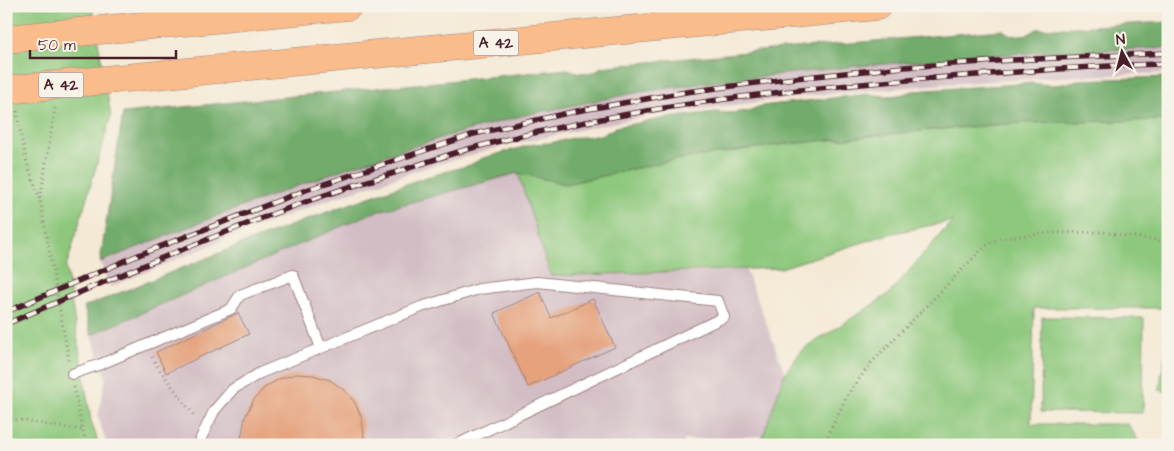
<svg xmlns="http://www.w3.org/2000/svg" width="1174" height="451" viewBox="0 0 1174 451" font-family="'Architects Daughter',sans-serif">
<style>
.industrial{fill:#d2bdc5}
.green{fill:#8dc87d;stroke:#6c7454}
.forest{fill:#72ac6c;stroke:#5e664c}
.building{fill:#e5a27d}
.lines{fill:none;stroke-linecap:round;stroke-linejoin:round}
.lane-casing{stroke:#9f8480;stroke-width:12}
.highway-casing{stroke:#9f8480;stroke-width:29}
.path{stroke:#9f8480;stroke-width:3;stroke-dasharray:1 4;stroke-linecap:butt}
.lane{stroke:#fff;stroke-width:10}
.highway{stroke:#f9bc8a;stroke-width:28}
.rail-casing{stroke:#4a1f2b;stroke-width:5.5}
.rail{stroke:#f7f3e8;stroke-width:4;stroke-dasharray:11;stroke-linecap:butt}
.highway-bridge-casing{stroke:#9f8480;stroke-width:29;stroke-linecap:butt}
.highway-bridge{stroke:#f9bc8a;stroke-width:28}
.labels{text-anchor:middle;stroke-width:4;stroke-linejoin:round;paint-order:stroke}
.shield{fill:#f7f3e8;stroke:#7e5f64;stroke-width:1}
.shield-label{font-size:15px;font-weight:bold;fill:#4a1f2b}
</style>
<rect width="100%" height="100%" fill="#f7f3e8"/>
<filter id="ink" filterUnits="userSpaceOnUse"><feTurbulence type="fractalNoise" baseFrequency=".02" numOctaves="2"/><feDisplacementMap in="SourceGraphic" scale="10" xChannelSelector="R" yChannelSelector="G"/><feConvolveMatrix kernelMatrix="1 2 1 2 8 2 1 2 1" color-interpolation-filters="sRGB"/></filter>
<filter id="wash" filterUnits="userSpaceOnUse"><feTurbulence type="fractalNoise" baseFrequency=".0096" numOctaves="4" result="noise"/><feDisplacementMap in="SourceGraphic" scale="20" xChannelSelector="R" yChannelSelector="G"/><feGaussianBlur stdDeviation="1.12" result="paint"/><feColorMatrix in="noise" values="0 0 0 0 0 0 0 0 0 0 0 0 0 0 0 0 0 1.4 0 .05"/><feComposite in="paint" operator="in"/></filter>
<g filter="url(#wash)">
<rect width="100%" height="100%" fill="#f4e9d5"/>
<path class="industrial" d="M1168 48V73L1077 76 943 84 805 96 655 115 602 125 504 146 425 168 333 198 241 233 110 287 100 262 206 220 346 168 447 136 525 115 640 92 720 81 859 66 1039 52Z
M518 173 551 276 746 270 785 373 764 436 684 440V445H363L364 436 362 419 355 403 344 390 330 380 313 375 296 374 279 379 264 388 253 401 245 417 242 434 243 440 231 445H107L98 416 106 377 91 335 372 213Z"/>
<path class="green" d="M6 6H92L111 116 66 268 91 421 99 445H6Z
M1168 120V296L1163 308H1034L1031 424H1128L1138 440V445H760L785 373 801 351 889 294 952 221 889 234 781 268 551 276 518 173 566 184 673 160 778 145 930 130 1020 123Z
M1042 317 1144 318 1143 413 1041 412Z
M1168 339V392L1159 390Z"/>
<path class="forest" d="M1168 22V48L1039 52 859 66 720 81 640 92 525 115 447 136 346 168 206 220 100 262 123 113 568 69 579 73 595 72 601 67 746 52 1003 30 1011 36 1029 34 1037 29Z
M1168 77V120L1020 123 930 130 778 145 673 160 566 184 518 173 372 213 91 335 84 307 247 242 338 208 423 178 470 165 483 158 534 144 550 143 573 138 602 135 616 127 667 118 716 112 732 113 748 111 761 106 869 94C886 97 896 97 913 91L1033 83C1051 86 1059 86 1077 80Z"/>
<g id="blocks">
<path class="building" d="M540 292 551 318 593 299 615 347 528 387 494 313Z
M238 313 249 334 166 373 156 352Z
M296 374 313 375 330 380 344 390 355 403 362 419 364 436 363 445H240L245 417 253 401 264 388 279 379Z"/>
</g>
</g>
<g filter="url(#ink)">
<use href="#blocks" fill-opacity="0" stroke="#9f8480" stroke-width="1"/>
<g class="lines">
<g class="lane-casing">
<path id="lane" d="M72 374 101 364 231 309 240 295 293 275 321 348
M200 445 201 438 214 411 233 389 260 373 421 307 479 289 537 282 718 301 724 317 456 445"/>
</g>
<g class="highway-casing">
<path id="highway" d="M110 29 348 6
M115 79 877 6"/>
</g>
<path class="path" d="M6 9 34 6
M55 108 40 200 69 361
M17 111 21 136 27 163 40 199
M152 357 159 369 195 417
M74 387 81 424 87 445
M6 418 42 424 82 430
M823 445 848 394 871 363 980 251 990 243 1002 238 1050 233 1102 232 1168 242"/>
<use href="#lane" class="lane"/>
<use href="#highway" class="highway"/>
<g class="rail-casing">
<path id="rail" d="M6 312 141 254 306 190 474 134 577 111 686 92 795 78 904 67 1013 60 1168 53
M6 324C106 281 206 238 308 201 336 191 365 182 394 173 422 164 451 153 480 146 639 105 800 87 963 76 1031 71 1099 65 1168 64"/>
</g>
<use href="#rail" class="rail"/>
<g class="highway-bridge-casing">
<path id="highway-bridge" d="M6 39 110 29
M6 90 115 79"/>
</g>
<use href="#highway-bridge" class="highway-bridge"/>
</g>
</g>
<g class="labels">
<g class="shield">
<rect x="473.5" y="30.5" width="45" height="25" rx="4"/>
<rect x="38.5" y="72.5" width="45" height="25" rx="4"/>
</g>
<g class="shield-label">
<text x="496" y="48">A 42</text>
<text x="61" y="90">A 42</text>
</g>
</g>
<rect width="1174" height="451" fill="none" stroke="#f7f3e8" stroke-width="25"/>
<g transform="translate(1122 52) rotate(353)" stroke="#f7f3e8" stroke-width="4" paint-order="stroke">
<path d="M0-4L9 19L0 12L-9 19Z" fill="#4a1f2b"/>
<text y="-8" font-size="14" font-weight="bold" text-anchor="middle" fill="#4a1f2b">N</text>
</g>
<path d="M30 50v8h146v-8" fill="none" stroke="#4a1f2b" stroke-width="2.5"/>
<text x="38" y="50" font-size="15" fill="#4a1f2b" stroke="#f7f3e8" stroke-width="4" paint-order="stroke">50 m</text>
</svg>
